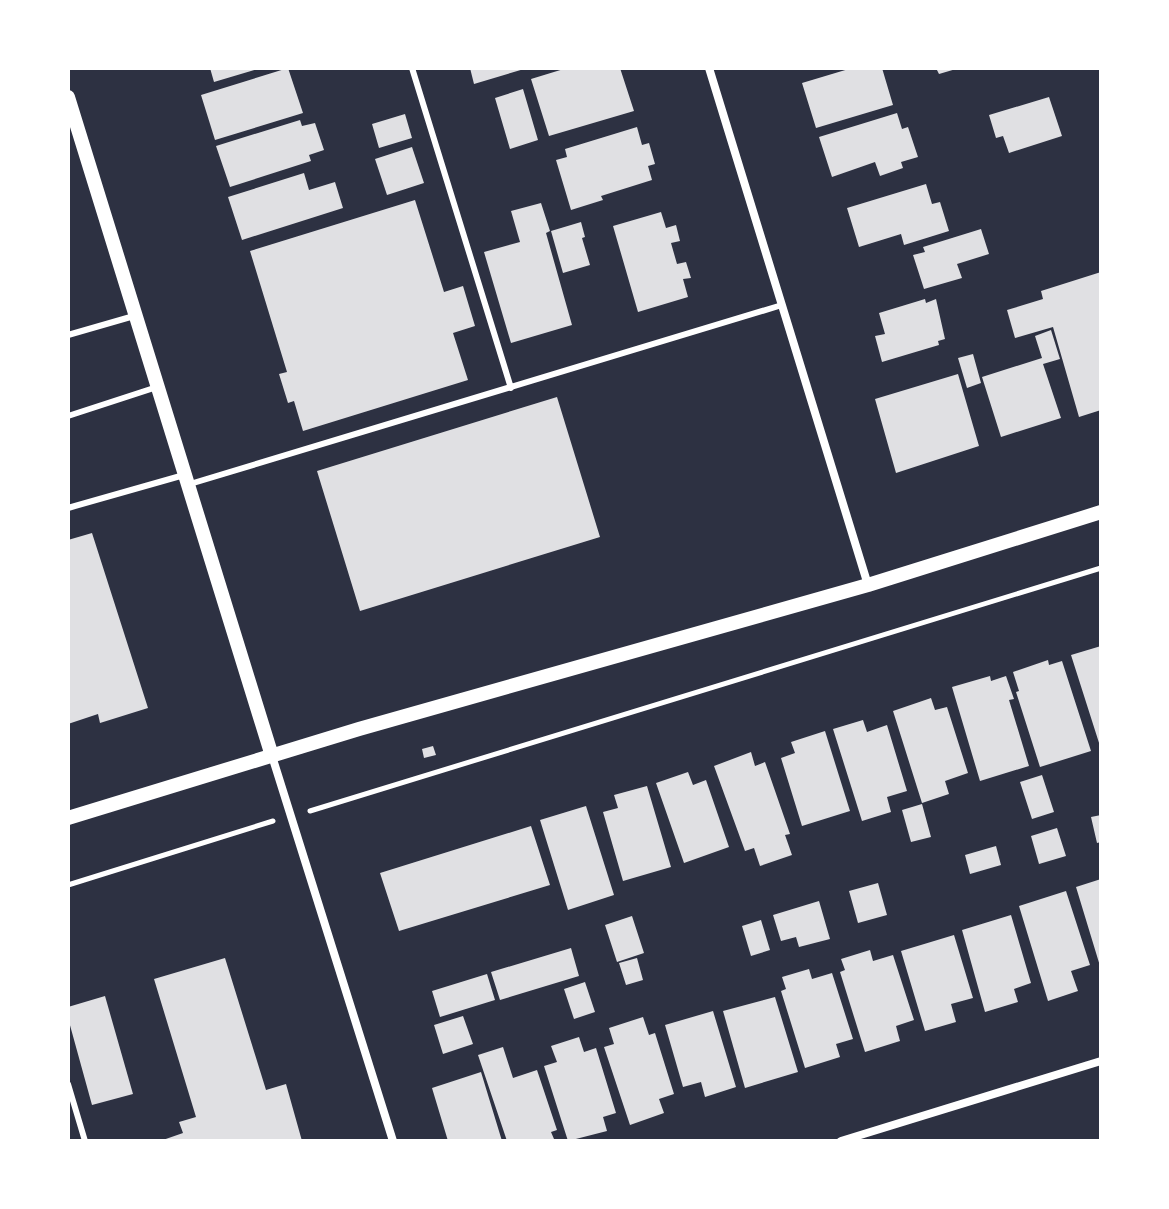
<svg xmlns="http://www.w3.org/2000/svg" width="1169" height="1209" viewBox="0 0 1169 1209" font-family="'IBM Plex Sans',sans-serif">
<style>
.building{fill:#e0e0e3}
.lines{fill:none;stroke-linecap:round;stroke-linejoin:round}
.path{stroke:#fff;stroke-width:5}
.service{stroke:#fff;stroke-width:6}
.minor{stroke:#fff;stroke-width:8}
.tertiary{stroke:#fff;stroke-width:14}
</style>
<rect width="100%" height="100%" fill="#2d3142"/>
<path class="building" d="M210 68H258V69L214 82Z
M288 68 303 113 215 140 201 95Z
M470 68H524V69L474 84Z
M567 68H620L634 111 549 136 531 79Z
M852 68H882L893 105 816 128 802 83Z
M936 68H956V69L939 74Z
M523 89 538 140 510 149 495 98Z
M1049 97 1062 136 1009 153 1003 136 996 138 989 115Z
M897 113 902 129 908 127 918 157 901 162 903 168 880 176 875 162 832 177 819 137Z
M405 114 412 138 379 148 372 124Z
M300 120 302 126 315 123 324 150 309 155 311 161 230 187 216 146Z
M637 127 642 145 649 143 655 164 648 166 652 180 601 196 603 200 571 210 556 160 567 157 565 149Z
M412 147 424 183 387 195 375 159Z
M304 173 309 190 335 182 343 208 242 240 228 197Z
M926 184 932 204 940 202 949 231 904 245 901 234 859 247 847 208Z
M415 200 444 292 463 286 475 326 453 333 468 380 303 431 294 401 288 403 279 374 287 372 250 251Z
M541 203 550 231 546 233 572 325 511 343 484 252 520 242 511 211Z
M661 212 666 228 676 225 680 241 671 243 677 264 686 262 691 278 683 279 688 297 638 312 613 226Z
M581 222 585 237 582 238 590 265 563 273 551 231Z
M981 229 989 254 957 264 962 278 924 289 913 255 925 252 923 247Z
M1101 272V410L1079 417 1053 327 1015 338 1007 310 1043 299 1041 291Z
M925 299 926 303 936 299 945 339 938 341 939 345 882 362 875 336 885 334 879 313Z
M1051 330 1060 359 1043 364 1061 418 1001 437 982 377 1042 358 1035 336Z
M973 354 981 383 967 388 958 358Z
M958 374 979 446 896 473 875 399Z
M557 397 600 537 360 611 317 471Z
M92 533 148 708 100 723 98 714 68 724V540Z
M1101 646V746H1100L1071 655Z
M1048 660 1049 665 1062 661 1091 751 1040 767 1016 692 1019 691 1013 672Z
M990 676 991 681 1006 676 1014 699 1009 700 1029 766 980 781 952 687Z
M931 698 935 710 947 707 968 773 945 781 949 794 922 803 893 711Z
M863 720 867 732 887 725 907 791 887 797 891 812 862 821 833 729Z
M825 731 850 811 802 826 781 758 795 753 791 742Z
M433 746 436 755 424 758 422 749Z
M751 752 755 766 765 762 790 834 785 835 792 855 760 866 754 848 745 851 714 766Z
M688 772 693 785 706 780 729 847 684 863 656 783Z
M1042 775 1054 812 1032 819 1020 782Z
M647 786 671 867 623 881 603 812 618 808 614 795Z
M922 804 931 837 911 842 902 810Z
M586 806 614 895 568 910 540 820Z
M1101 815V842L1097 843 1091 817Z
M531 826 550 885 399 931 380 873Z
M1057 828 1066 856 1039 864 1031 836Z
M996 846 1001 865 970 874 965 855Z
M1101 879V966H1100L1076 887Z
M878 883 887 915 858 923 849 891Z
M1066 891 1090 965 1071 971 1078 991 1048 1001 1019 906Z
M819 901 830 939 799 947 796 937 781 941 773 915Z
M1011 915 1031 983 1014 989 1018 1002 985 1012 962 930Z
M632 916 644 953 617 962 605 925Z
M761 920 770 950 751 956 742 926Z
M954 935 973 998 951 1004 956 1022 925 1031 901 951Z
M571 948 579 976 500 1000 491 972Z
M870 950 873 961 893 955 914 1020 896 1026 900 1041 865 1052 840 972 845 970 841 959Z
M225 958 266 1090 286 1084 302 1141H160L183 1133 179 1122 196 1117 154 979Z
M637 958 643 980 626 985 619 963Z
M809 969 812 979 832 973 853 1039 836 1044 840 1057 805 1068 781 991 786 989 782 977Z
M487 974 495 1000 440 1017 432 991Z
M585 982 595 1012 574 1019 564 989Z
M105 996 133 1094 92 1105 68 1018V1007Z
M775 997 798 1072 745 1088 723 1011Z
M713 1011 736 1087 705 1097 701 1082 683 1087 665 1025Z
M463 1016 473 1044 443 1054 434 1025Z
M643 1017 649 1035 655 1033 674 1094 659 1099 664 1113 630 1125 604 1047 614 1044 609 1028Z
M579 1037 584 1052 596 1048 616 1113 603 1117 607 1131 568 1141 544 1066 557 1062 551 1046Z
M503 1047 513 1078 537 1070 557 1130 551 1132 554 1139 507 1141 478 1055Z
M481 1072 502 1141H448L432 1088Z"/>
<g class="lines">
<path class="path" d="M310 811 1101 568
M68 885 273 821"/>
<path class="service" d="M412 68 511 388
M68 335 134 316
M68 416 157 387
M190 484 782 305
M68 508 184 475
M68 1084 85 1141"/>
<path class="minor" d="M709 68 868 585
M272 756 393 1141
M841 1141 1101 1061"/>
<path class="tertiary" d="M68 97 272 756
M68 818 359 729 868 585 1101 512"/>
</g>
<rect width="1169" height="1209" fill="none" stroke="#ffffff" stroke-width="140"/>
</svg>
